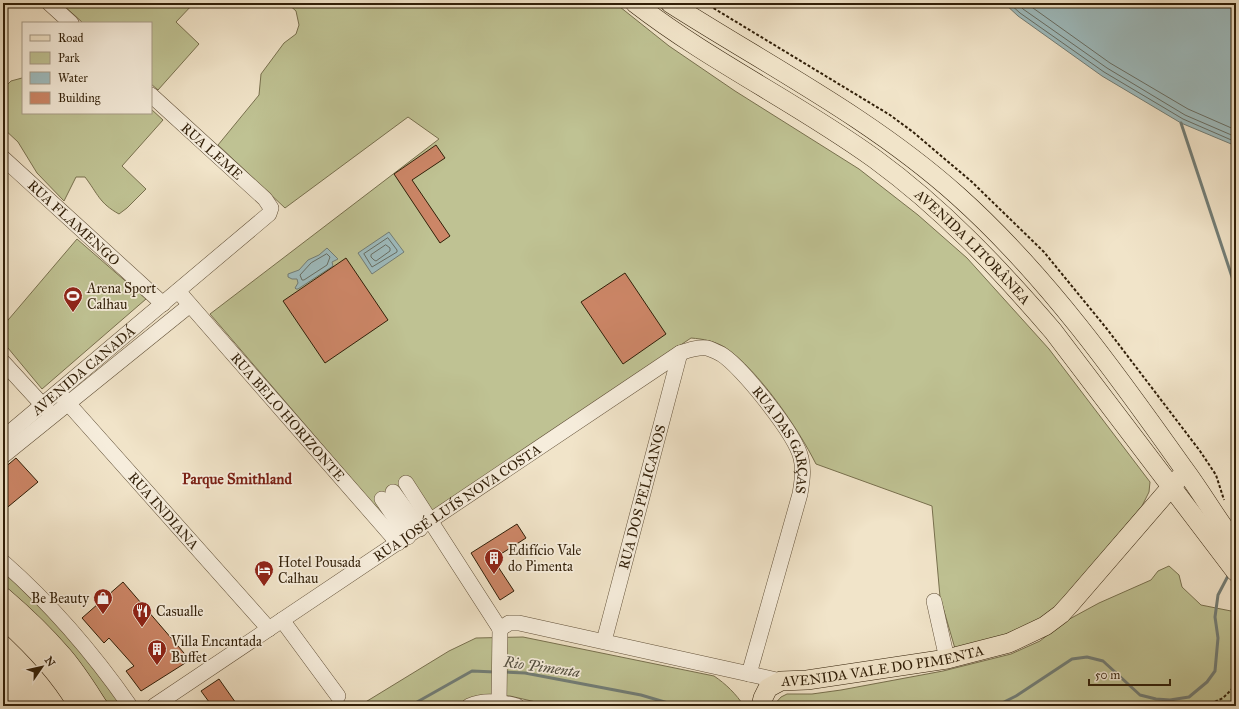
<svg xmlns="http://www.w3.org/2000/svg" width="1239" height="709" viewBox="0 0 1239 709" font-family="'IM FELL Great Primer',serif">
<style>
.green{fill:#bfc293;stroke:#78704e}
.water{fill:#9ebcbf;stroke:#727d76}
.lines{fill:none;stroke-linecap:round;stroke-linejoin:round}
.shore{stroke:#686e64;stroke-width:1}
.stream{stroke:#727d76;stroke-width:3}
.building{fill:#cc8667;stroke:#311f08}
.minor-casing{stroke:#615038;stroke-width:16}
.major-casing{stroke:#311f08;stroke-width:20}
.path{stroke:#311f08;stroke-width:2;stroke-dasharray:3 2;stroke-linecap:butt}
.minor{stroke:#f6eddc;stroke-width:15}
.major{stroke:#f1e4c9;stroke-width:19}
.labels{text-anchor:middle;stroke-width:3.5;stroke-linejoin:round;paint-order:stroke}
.street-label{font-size:14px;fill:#311f08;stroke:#f6eddc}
.poi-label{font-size:14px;fill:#311f08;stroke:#f6eddc;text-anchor:start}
.neighbourhood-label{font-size:15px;font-weight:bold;fill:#7a1f14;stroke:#f6eddc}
.water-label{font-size:15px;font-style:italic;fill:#524e3f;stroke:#f6eddc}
</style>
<rect width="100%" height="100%" fill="#f1e4c9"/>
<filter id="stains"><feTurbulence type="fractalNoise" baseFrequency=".005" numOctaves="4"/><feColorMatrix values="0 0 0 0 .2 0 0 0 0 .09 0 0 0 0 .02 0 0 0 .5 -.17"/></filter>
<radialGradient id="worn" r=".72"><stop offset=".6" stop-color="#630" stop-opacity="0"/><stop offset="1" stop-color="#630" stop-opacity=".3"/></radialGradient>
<path class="green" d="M61 3H194L176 22 199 44 158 90 151 84V23H83Z
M287 3H615L669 46 735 91 859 169 918 215 967 258 1049 349 1150 482 1149 492 1142 506 1114 539 1074 591 1035 624 956 652 940 597 932 506 816 464C798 428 758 370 726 348 715 341 703 339 691 338L399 534 210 314 439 139 408 117 285 208 218 145 259 95 261 74 284 43 296 34 299 25 296 11Z
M22 78 23 79V113H151V109L163 120 122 166 146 189 127 208 119 214C99 203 98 194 85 177H76L64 201 37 173 18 142 3 128V89L11 81Z
M77 239 146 299 42 389 3 342V326Z
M1169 566 1179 575 1182 587 1201 605 1231 611 1236 616V706H773L781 697 787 694H812L841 690 943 671 1011 654 1040 641 1064 622 1099 603 1151 580 1158 571Z
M3 571 74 641 123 706H108L106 702 32 614 3 586Z
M523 637 714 676C726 684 736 694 744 706H553L510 696 488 695 473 698 459 706H359L449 651 476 638Z"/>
<path class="water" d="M1004 3H1236V146L1181 123 1102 76 1018 16Z
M389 232 404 252 372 274 358 253Z
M327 248 338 259 332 262 333 266 298 289H296L295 288 298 283 297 279H292L288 277V274L299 270 308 260 319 255Z"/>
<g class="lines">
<path class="shore" d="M1009 3 1020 13 1104 72 1183 119 1236 142
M1017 3 1023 9 1107 68 1185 115 1236 137
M1026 3 1110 63 1188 109 1236 130
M388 238 397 250V252L372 267 364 254Z
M386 245 390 248V251L376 261 374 260 371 257V255Z
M327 254 330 257 327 265 304 280H302L300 275 311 263Z"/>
<path class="stream" d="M1181 123 1236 289
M505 672 525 673 641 695 678 706
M410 706 472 671 495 672
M996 706 1016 696 1072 659 1087 657 1103 661 1140 695 1156 699 1170 700 1189 697 1207 682 1215 671 1218 638 1215 617 1218 595 1229 574"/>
</g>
<path class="building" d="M436 145 445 158 412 180 450 236 440 243 394 174Z
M346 258 388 320 325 363 283 301Z
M625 273 666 334 623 364 581 302Z
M16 458 38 482 3 511V469Z
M517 524 526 538 493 559 514 591 500 600 471 553Z
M123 582 190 660 141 691 126 671 134 666 109 638 104 643 82 618Z
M219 679 238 706H212L201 691Z"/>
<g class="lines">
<g class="minor-casing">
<g id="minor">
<path d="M49 3 71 23"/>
<path id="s1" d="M3 158 163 304"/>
<path id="s2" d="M178 291 398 543"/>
<path d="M3 362 49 412"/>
<path id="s3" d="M58 392 269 629"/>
<path id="s4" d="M3 438 269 214 271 208 265 199 151 95"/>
<path d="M3 456 190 305"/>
<path d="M406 483 500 629"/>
<path d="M393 492 420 529"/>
<path d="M382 499 408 537"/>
<path d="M3 562C52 605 93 653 130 706"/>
<path d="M934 601 947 659"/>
<path d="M282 620 338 696"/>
<path d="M500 629 509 623H519L781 681"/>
<path id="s5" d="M604 641 680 353"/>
<path d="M499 702 500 629"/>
<path id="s6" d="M154 706 680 353C689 350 697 347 707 348 711 349 717 352 721 354 741 366 796 435 801 458 804 470 802 482 800 494L749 674"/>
<path d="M469 706C485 699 501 702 517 706"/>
</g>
</g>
<g class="major-casing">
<g id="major">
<path id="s7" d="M635 3C711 62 798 103 875 159 942 208 999 268 1053 331L1236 572"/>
<path d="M670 3C767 65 871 118 958 196 1046 275 1116 373 1184 469 1202 493 1217 520 1236 544"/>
<path d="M3 597C24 615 44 634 62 655 76 671 87 689 98 706"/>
<path d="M3 619C31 644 59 673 78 706"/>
<path id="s8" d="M761 706 763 698 768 688 781 681 807 680 947 659 1009 643 1045 626 1061 614 1071 603 1178 479"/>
</g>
</g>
<path class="path" d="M705 3 890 115 913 132 972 182 1044 252 1107 329 1200 451 1216 475 1224 500
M1206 706 1223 698 1236 685"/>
<use href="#minor" class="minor"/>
<use href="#major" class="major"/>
</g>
<defs>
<g id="stadium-pin" transform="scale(1)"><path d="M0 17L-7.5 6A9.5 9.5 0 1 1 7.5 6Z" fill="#8f2418" stroke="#f6eddc"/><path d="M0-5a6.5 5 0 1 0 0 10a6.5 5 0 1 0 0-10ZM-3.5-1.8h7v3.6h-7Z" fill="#fff"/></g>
<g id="building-pin" transform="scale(1)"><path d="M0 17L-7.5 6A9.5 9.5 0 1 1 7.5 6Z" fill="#8f2418" stroke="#f6eddc"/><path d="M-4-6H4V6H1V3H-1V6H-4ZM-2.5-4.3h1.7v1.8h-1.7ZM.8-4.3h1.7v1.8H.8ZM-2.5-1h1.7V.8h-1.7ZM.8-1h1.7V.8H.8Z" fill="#fff"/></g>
<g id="hotel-pin" transform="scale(1)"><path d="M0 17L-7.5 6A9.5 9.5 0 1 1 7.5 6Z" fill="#8f2418" stroke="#f6eddc"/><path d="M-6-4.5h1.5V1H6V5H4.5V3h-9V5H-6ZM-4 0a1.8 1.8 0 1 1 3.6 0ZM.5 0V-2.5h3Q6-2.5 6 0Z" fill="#fff"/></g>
<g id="shop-pin" transform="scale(1)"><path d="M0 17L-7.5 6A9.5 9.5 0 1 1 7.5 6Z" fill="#8f2418" stroke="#f6eddc"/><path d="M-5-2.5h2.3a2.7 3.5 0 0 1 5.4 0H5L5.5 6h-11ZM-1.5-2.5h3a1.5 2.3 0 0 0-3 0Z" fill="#fff"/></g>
<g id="restaurant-pin" transform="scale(1)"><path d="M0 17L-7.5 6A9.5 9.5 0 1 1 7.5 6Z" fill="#8f2418" stroke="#f6eddc"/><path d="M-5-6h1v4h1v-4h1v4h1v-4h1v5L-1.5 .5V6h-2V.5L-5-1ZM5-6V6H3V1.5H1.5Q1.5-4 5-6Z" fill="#fff"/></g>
</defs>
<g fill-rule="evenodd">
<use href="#stadium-pin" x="73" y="296"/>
<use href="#building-pin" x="494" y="558"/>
<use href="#hotel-pin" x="264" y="570"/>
<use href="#shop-pin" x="103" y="598"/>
<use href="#restaurant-pin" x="142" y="611"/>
<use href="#building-pin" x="157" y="649"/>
</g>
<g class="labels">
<g class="street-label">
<text transform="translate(212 151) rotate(42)" y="5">RUA LEME</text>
<text dy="5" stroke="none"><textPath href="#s1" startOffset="96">RUA FLAMENGO</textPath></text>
<text dy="5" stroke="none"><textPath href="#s7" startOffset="418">AVENIDA LITORÂNEA</textPath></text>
<text dy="5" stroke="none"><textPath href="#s4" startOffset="105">AVENIDA CANADÁ</textPath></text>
<text dy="5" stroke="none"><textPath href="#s2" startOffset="167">RUA BELO HORIZONTE</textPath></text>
<text dy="5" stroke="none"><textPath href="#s6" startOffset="785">RUA DAS GARÇAS</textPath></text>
<text dy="5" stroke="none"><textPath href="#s5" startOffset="149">RUA DOS PELICANOS</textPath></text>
<text dy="5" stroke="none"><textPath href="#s6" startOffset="365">RUA JOSÉ LUÍS NOVA COSTA</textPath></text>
<text dy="5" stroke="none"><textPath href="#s3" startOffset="159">RUA INDIANA</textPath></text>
<text dy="5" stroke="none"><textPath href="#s8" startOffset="137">AVENIDA VALE DO PIMENTA</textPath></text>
</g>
<g class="poi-label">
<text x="87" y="293">Arena Sport<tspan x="87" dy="16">Calhau</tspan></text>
<text x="508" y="555">Edifício Vale<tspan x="508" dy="16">do Pimenta</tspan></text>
<text x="278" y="567">Hotel Pousada<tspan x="278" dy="16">Calhau</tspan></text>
<text x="89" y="603" text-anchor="end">Be Beauty</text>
<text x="156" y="616">Casualle</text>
<text x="171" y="646">Villa Encantada<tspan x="171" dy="16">Buffet</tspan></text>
</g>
<g class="neighbourhood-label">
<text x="237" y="484">Parque Smithland</text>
</g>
<g class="water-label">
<text transform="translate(542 667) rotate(8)" y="5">Rio Pimenta</text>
</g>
</g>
<rect width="1239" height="709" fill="none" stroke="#f1e4c9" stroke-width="16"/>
<rect x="4" y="4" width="1231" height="701" fill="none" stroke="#311f08" stroke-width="2"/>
<rect x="8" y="8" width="1223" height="693" fill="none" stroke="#311f08"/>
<rect x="22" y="22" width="130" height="92" fill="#f6eddc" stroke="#a79b87"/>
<rect x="30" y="35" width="20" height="6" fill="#f1e4c9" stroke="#a79b87"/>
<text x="58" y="42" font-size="12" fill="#311f08">Road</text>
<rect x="30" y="52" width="20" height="12" fill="#bfc293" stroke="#a79b87"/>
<text x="58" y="62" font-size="12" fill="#311f08">Park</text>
<rect x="30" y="72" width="20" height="12" fill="#9ebcbf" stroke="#a79b87"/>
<text x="58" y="82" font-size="12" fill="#311f08">Water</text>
<rect x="30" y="92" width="20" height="12" fill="#cc8667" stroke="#a79b87"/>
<text x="58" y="102" font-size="12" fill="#311f08">Building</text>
<g transform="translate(42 667) rotate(56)" stroke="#f6eddc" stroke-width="3" paint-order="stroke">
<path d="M0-3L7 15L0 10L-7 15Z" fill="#311f08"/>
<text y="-6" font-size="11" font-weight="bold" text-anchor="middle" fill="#311f08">N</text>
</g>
<path d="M1089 679v6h81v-6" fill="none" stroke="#311f08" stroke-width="2"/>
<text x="1095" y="679" font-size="12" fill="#311f08" stroke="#f6eddc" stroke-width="3" paint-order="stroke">50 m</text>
<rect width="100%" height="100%" filter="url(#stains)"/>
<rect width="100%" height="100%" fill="url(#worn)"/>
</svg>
